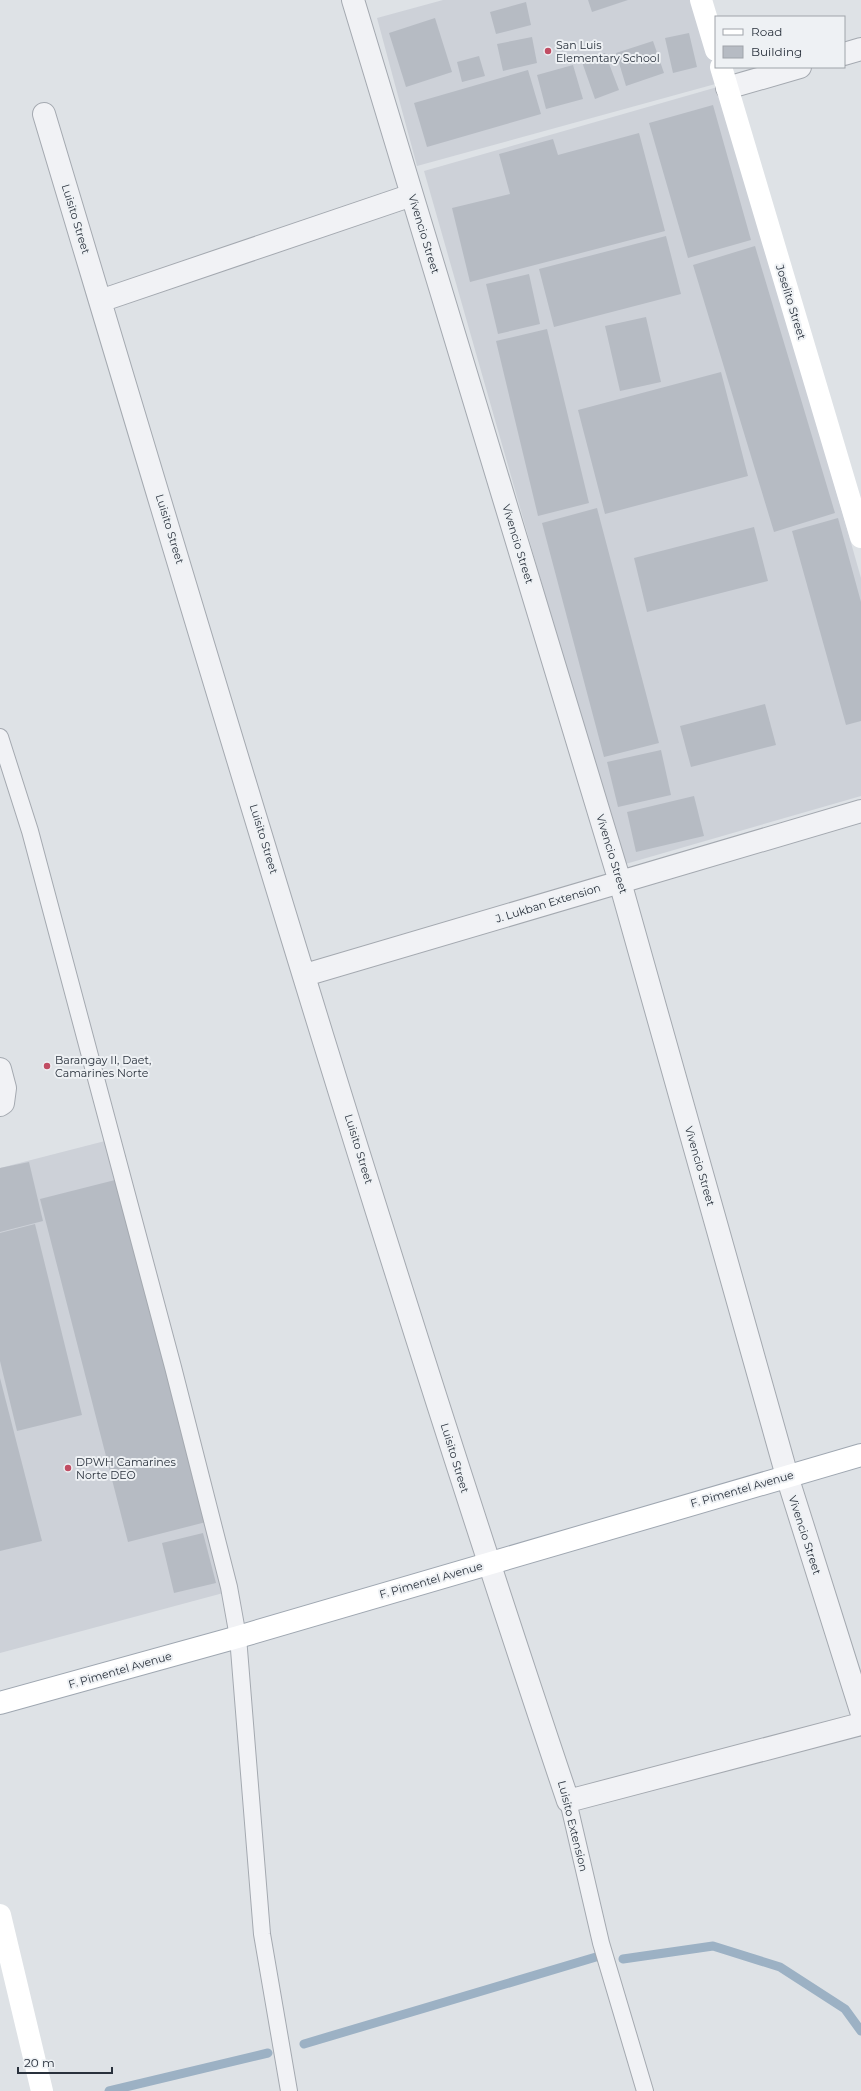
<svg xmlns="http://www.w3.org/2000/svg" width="861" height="2091" viewBox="0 0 861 2091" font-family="Montserrat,sans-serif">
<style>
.built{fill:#cdd1d8}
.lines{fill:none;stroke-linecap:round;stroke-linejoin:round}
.stream{stroke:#9cb1c4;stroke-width:9}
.building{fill:#b6bbc3}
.lane-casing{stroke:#a4a9b0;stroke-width:18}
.street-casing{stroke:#a4a9b0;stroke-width:24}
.primary-casing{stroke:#9fa7b1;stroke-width:24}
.lane{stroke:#f1f2f5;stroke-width:16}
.street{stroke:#f1f2f5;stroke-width:22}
.secondary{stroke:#fff;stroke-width:22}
.primary{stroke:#fff;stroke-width:22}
.poi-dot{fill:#c14d63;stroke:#eef1f4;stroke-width:1.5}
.labels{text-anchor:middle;stroke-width:4;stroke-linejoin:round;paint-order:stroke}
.poi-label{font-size:11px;fill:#29313c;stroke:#eef1f4;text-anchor:start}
.street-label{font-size:11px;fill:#29313c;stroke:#eef1f4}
</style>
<rect width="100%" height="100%" fill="#dee2e6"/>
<path class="built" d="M443 0H696L719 83 417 166 377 18Z
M721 86 861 578V796L622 865 424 171Z
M105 1141 227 1592 0 1653V1168Z"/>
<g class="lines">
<path class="stream" d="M623 1959 713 1946 780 1967 845 2009 861 2031
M304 2044 596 1957
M109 2091 268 2053"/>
</g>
<path class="building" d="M588 0H628L592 12Z
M526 2 531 25 496 34 490 12Z
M435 18 452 72 406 87 389 33Z
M689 33 697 67 673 73 665 38Z
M532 37 537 63 503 71 497 44Z
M653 41 664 73 626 86 616 53Z
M605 53 619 90 595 99 582 62Z
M479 56 485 76 462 82 457 62Z
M573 65 583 99 546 109 537 75Z
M528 70 541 114 427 147 414 103Z
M713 105 751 240 688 258 649 123Z
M639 133 665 231 470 282 452 208 510 194 499 154 553 139 558 155Z
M666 236 681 294 554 327 539 269Z
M755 246 835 513 774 532 693 265Z
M529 274 540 324 498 334 486 284Z
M646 317 661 382 620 391 605 326Z
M547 329 589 503 538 516 496 341Z
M721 372 748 476 605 514 578 410Z
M597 508 659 743 604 757 542 523Z
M838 518 861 602V721L846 725 792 531Z
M754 527 768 581 647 612 634 558Z
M765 704 776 745 691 767 680 726Z
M661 750 671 795 618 807 607 762Z
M694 796 704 836 636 852 627 812Z
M29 1162 43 1221 0 1232V1168Z
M119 1179 206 1522 128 1542 40 1199Z
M35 1224 82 1415 17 1431 0 1361V1233Z
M0 1378 42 1541 0 1551Z
M203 1533 216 1583 174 1593 162 1543Z"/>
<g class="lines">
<g class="lane-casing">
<path id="lane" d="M0 737 30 831 173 1367 229 1587 238 1637 262 1934 289 2091
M568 1801 601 1943 645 2091"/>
</g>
<g class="street-casing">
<path id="street" d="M353 0 620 882 787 1476 861 1711
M844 54 861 49
M727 88 800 67
M44 114C213 678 380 1243 568 1801L861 1724
M100 301 412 195
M305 975 861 811
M0 1069 5 1088 3 1103 0 1105"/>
</g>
<g class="primary-casing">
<path id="primary" d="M0 1703 238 1637 861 1455"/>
</g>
<use href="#lane" class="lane"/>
<use href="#street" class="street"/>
<path class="secondary" d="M701 0 716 50
M721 67 861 537
M0 1915 42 2091"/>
<use href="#primary" class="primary"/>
</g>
<g class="poi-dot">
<circle cx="548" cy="51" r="4"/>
<circle cx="47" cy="1066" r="4"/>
<circle cx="68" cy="1468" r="4"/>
</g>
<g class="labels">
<g class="poi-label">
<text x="556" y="49">San Luis<tspan x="556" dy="13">Elementary School</tspan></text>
<text x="55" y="1064">Barangay II, Daet,<tspan x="55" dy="13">Camarines Norte</tspan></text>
<text x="76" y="1466">DPWH Camarines<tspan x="76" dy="13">Norte DEO</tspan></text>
</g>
<g class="street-label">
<text transform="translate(76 219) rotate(73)" y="4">Luisito Street</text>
<text transform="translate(424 234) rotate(73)" y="4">Vivencio Street</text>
<text transform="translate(791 302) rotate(73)" y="4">Joselito Street</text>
<text transform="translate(170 529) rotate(73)" y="4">Luisito Street</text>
<text transform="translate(518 544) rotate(73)" y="4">Vivencio Street</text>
<text transform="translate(264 839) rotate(73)" y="4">Luisito Street</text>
<text transform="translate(612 854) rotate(73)" y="4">Vivencio Street</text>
<text transform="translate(548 903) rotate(-17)" y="4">J. Lukban Extension</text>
<text transform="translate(359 1149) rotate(73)" y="4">Luisito Street</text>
<text transform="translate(700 1166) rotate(74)" y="4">Vivencio Street</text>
<text transform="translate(455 1458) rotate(73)" y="4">Luisito Street</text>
<text transform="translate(742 1489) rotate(-16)" y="4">F. Pimentel Avenue</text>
<text transform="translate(805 1535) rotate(72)" y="4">Vivencio Street</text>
<text transform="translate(431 1580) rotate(-16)" y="4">F. Pimentel Avenue</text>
<text transform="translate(120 1670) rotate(-16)" y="4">F. Pimentel Avenue</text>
<text transform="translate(573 1826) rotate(76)" y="4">Luisito Extension</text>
</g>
</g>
<rect x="715" y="16" width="130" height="52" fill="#eef1f4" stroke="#9fa4aa"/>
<rect x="723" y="29" width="20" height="6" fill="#ffffff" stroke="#9fa4aa"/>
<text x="751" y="36" font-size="12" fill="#29313c">Road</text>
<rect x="723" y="46" width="20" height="12" fill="#b6bbc3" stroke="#9fa4aa"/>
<text x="751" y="56" font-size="12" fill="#29313c">Building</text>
<path d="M18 2067v6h94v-6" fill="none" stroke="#29313c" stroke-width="2"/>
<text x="24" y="2067" font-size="12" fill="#29313c" stroke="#eef1f4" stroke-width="3" paint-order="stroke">20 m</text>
</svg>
